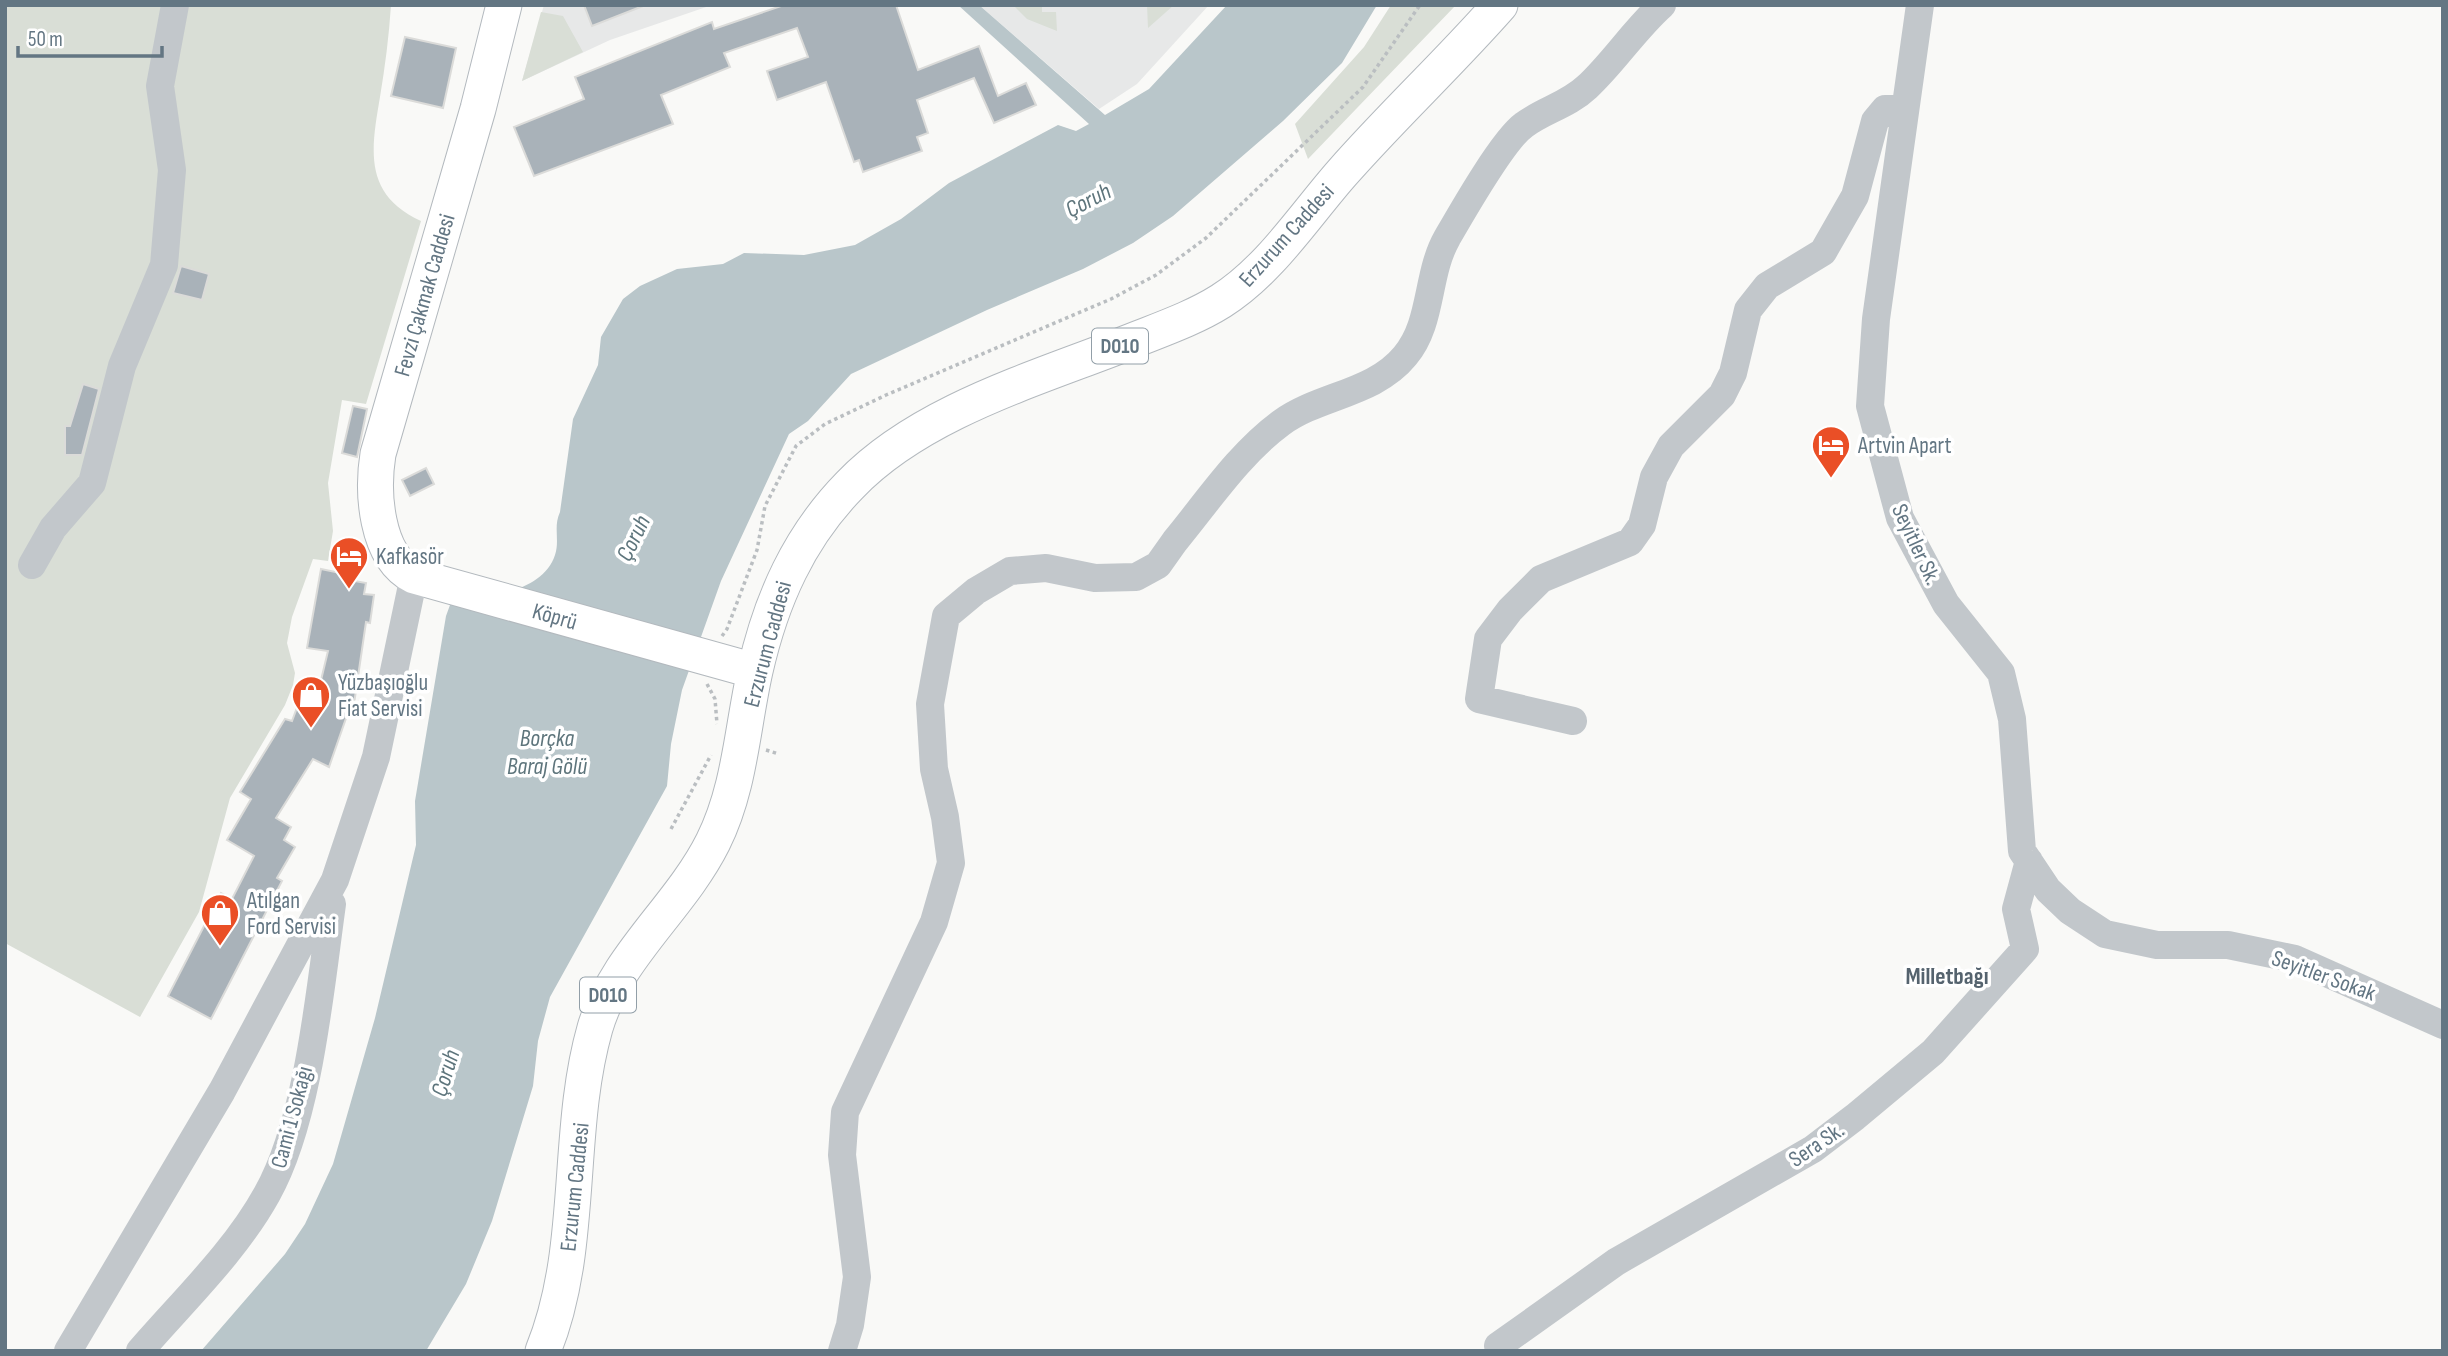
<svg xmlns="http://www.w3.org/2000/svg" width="2448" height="1356" viewBox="0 0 2448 1356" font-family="'Sofia Sans Condensed',sans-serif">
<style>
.built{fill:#e7e8e8}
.green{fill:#d9ded6}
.water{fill:#b9c6ca}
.building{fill:#a9b2b9;stroke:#dbdbd9;stroke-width:2}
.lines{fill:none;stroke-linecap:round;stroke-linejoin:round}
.major-casing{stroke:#b3b9be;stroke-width:37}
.path{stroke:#babec1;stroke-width:3.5;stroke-dasharray:3.5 3.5;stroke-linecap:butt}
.minor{stroke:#c2c7cb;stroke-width:28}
.major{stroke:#fff;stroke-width:35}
.labels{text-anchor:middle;stroke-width:7;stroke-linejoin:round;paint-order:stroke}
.shield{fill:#fff;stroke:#929fa8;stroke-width:2}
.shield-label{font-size:21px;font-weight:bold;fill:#637683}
.street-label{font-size:23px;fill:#637683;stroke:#fff}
.poi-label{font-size:23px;fill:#637683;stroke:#fff;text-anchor:start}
.water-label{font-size:24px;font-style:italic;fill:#5e757c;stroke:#fff}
.neighbourhood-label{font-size:24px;font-weight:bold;fill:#55636e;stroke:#fff}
</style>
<rect width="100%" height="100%" fill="#f9f9f7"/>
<path class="built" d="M544 5H712L610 40 522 81Z
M979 5H1209L1137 84 1099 109Z"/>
<path class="green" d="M5 5H391C389 36 385 67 380 97 371 150 363 194 421 221L366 404 342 400 328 483 333 531 328 561 313 559 292 617 287 643 295 673 293 685 285 705 230 798 199 912 140 1017 5 943Z
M1013 5H1042V12H1056L1057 31 1027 19Z
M1147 5H1174L1148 28Z
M1391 5H1456L1308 159 1295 124 1364 47Z
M541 12 563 16 583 52 522 81Z"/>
<path class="water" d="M958 5H979L1105 115 1149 89 1227 5H1377L1342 63 1283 121 1173 216 1133 243 1083 269 987 310 851 374 808 421 789 434 721 581 682 690 671 744 667 786 550 997 538 1041 533 1086 492 1221 466 1284 426 1351H201L285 1254 305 1224 333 1164 375 1018 416 845 415 801 446 616 450 605C484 597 542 594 555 555 560 540 553 527 560 512L573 419 598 365 601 337 623 299 640 286 677 269 723 264 744 253 804 255 855 245 901 219 949 183 1058 125 1076 131 1089 124Z"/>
<path class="building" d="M584 5H643V6L592 26Z
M784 5H896L918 70 979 46 998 96 1026 83 1036 105 994 123 974 78 917 100 928 133 917 137 922 151 863 172 859 160 854 162 826 82 777 100 767 71 808 57 797 28 724 53 730 67 661 95 673 124 534 176 514 127 584 99 575 77 712 22 714 29Z
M405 37 456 48 443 108 391 96Z
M181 266 209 274 202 300 173 293Z
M83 384 99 389 82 455H65V426H70Z
M353 406 367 409 357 457 342 453Z
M426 468 434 484 410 496 402 480Z
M321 569 350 575 349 580 366 583 364 594 374 595 370 623 366 622 354 704H351L329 767 313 759 276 818 291 827 284 840 295 847 277 878 282 881 211 1019 168 996 221 893 232 899 254 856 227 840 251 799 240 792 285 719 292 721 301 697 316 701 328 651 307 648Z"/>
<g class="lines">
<g class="major-casing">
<path id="major" d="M504 5 478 109 378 454C372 491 375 556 414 576L755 671
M543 1351C585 1248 565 1133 595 1028 616 956 680 908 713 842 740 788 742 729 755 671 771 600 799 537 850 485 921 411 1039 378 1132 341 1162 329 1194 318 1221 301 1270 270 1305 215 1342 173 1393 115 1449 63 1500 5"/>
</g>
<path class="path" d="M722 636 727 629 757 550 765 506 796 446 825 424 886 395 1111 299 1156 275 1206 238 1363 87 1420 5
M707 684 715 699 717 724
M766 750 779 754
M671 829 711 755"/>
<path class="minor" d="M1920 5 1876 319 1870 406 1900 518 1946 604 2001 673 2012 719 2022 851 2048 890 2070 911 2105 934 2157 945H2228L2295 959 2443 1025
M32 565 53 528 92 483 122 366 164 265 172 170 160 86 175 5
M1573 721 1479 699 1488 639 1510 610 1541 579 1630 542 1642 525 1654 477 1671 446 1722 395 1733 373 1748 310 1767 286 1823 252 1855 196 1875 121 1885 109H1905
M1498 1346 1616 1262 1813 1149 1855 1117 1933 1052 2025 949 2016 909 2029 861
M68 1351 222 1091 335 880 376 757 414 576
M140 1351C183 1301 235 1252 267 1194 309 1119 320 989 332 904
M842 1351 850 1325 857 1277 842 1155 845 1112 934 922 951 863 945 817 934 769 930 704 946 616 976 591 1010 571 1046 568 1095 578 1136 577 1158 565 1175 541C1208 501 1239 454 1281 423 1319 395 1374 394 1405 356 1433 323 1426 275 1447 238 1462 212 1503 140 1524 125 1544 110 1568 105 1587 87 1614 62 1634 30 1662 5"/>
<use href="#major" class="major"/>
</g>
<defs>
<g id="hotel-pin" transform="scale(2.0125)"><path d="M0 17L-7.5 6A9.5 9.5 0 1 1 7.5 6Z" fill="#ea4f26" stroke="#fff"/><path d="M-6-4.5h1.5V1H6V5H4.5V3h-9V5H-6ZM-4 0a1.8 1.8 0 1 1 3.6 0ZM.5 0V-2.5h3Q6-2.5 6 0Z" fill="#fff"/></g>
<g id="shop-pin" transform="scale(2.0125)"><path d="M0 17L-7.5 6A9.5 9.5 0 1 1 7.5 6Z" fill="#ea4f26" stroke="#fff"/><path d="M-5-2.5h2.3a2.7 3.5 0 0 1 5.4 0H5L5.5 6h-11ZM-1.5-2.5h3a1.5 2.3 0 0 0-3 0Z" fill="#fff"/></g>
</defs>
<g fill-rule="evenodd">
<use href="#hotel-pin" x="1831" y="445"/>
<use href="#hotel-pin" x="349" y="556"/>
<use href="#shop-pin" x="311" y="695"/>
<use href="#shop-pin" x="220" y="913"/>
</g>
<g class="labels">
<g class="shield">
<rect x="1092" y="328.5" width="56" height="35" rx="5"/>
<rect x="580" y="977.5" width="56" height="35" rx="5"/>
</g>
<g class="shield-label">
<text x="1120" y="353">D010</text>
<text x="608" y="1002">D010</text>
</g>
<g class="street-label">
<text transform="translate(1286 235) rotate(-48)" y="8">Erzurum Caddesi</text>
<text transform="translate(424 295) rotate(-74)" y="8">Fevzi Çakmak Caddesi</text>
<text transform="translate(1917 544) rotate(65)" y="8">Seyitler Sk.</text>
<text transform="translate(555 616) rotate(16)" y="8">Köprü</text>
<text transform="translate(767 644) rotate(-75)" y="8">Erzurum Caddesi</text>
<text transform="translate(2324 975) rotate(20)" y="8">Seyitler Sokak</text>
<text transform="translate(291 1117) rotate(-75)" y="8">Cami 1 Sokağı</text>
<text transform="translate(1816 1144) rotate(-34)" y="8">Sera Sk.</text>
<text transform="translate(574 1187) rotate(-84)" y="8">Erzurum Caddesi</text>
</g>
<g class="poi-label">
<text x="1858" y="453">Artvin Apart</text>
<text x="376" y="564">Kafkasör</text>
<text x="338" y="690">Yüzbaşıoğlu<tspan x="338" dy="26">Fiat Servisi</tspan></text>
<text x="247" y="908">Atılgan<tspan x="247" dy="26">Ford Servisi</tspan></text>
</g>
<g class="water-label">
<text transform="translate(1088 200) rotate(-27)" y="8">Çoruh</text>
<text transform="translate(633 538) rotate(-64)" y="8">Çoruh</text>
<text x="547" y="746">Borçka<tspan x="547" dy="28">Baraj Gölü</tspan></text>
<text transform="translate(445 1073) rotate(-73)" y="8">Çoruh</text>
</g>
<g class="neighbourhood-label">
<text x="1947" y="984">Milletbağı</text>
</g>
</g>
<rect width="2448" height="1356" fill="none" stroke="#637683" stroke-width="14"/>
<path d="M18 46v10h144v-10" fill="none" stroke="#637683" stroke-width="3.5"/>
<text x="28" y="46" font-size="21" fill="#637683" stroke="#ffffff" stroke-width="5" paint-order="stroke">50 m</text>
</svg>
